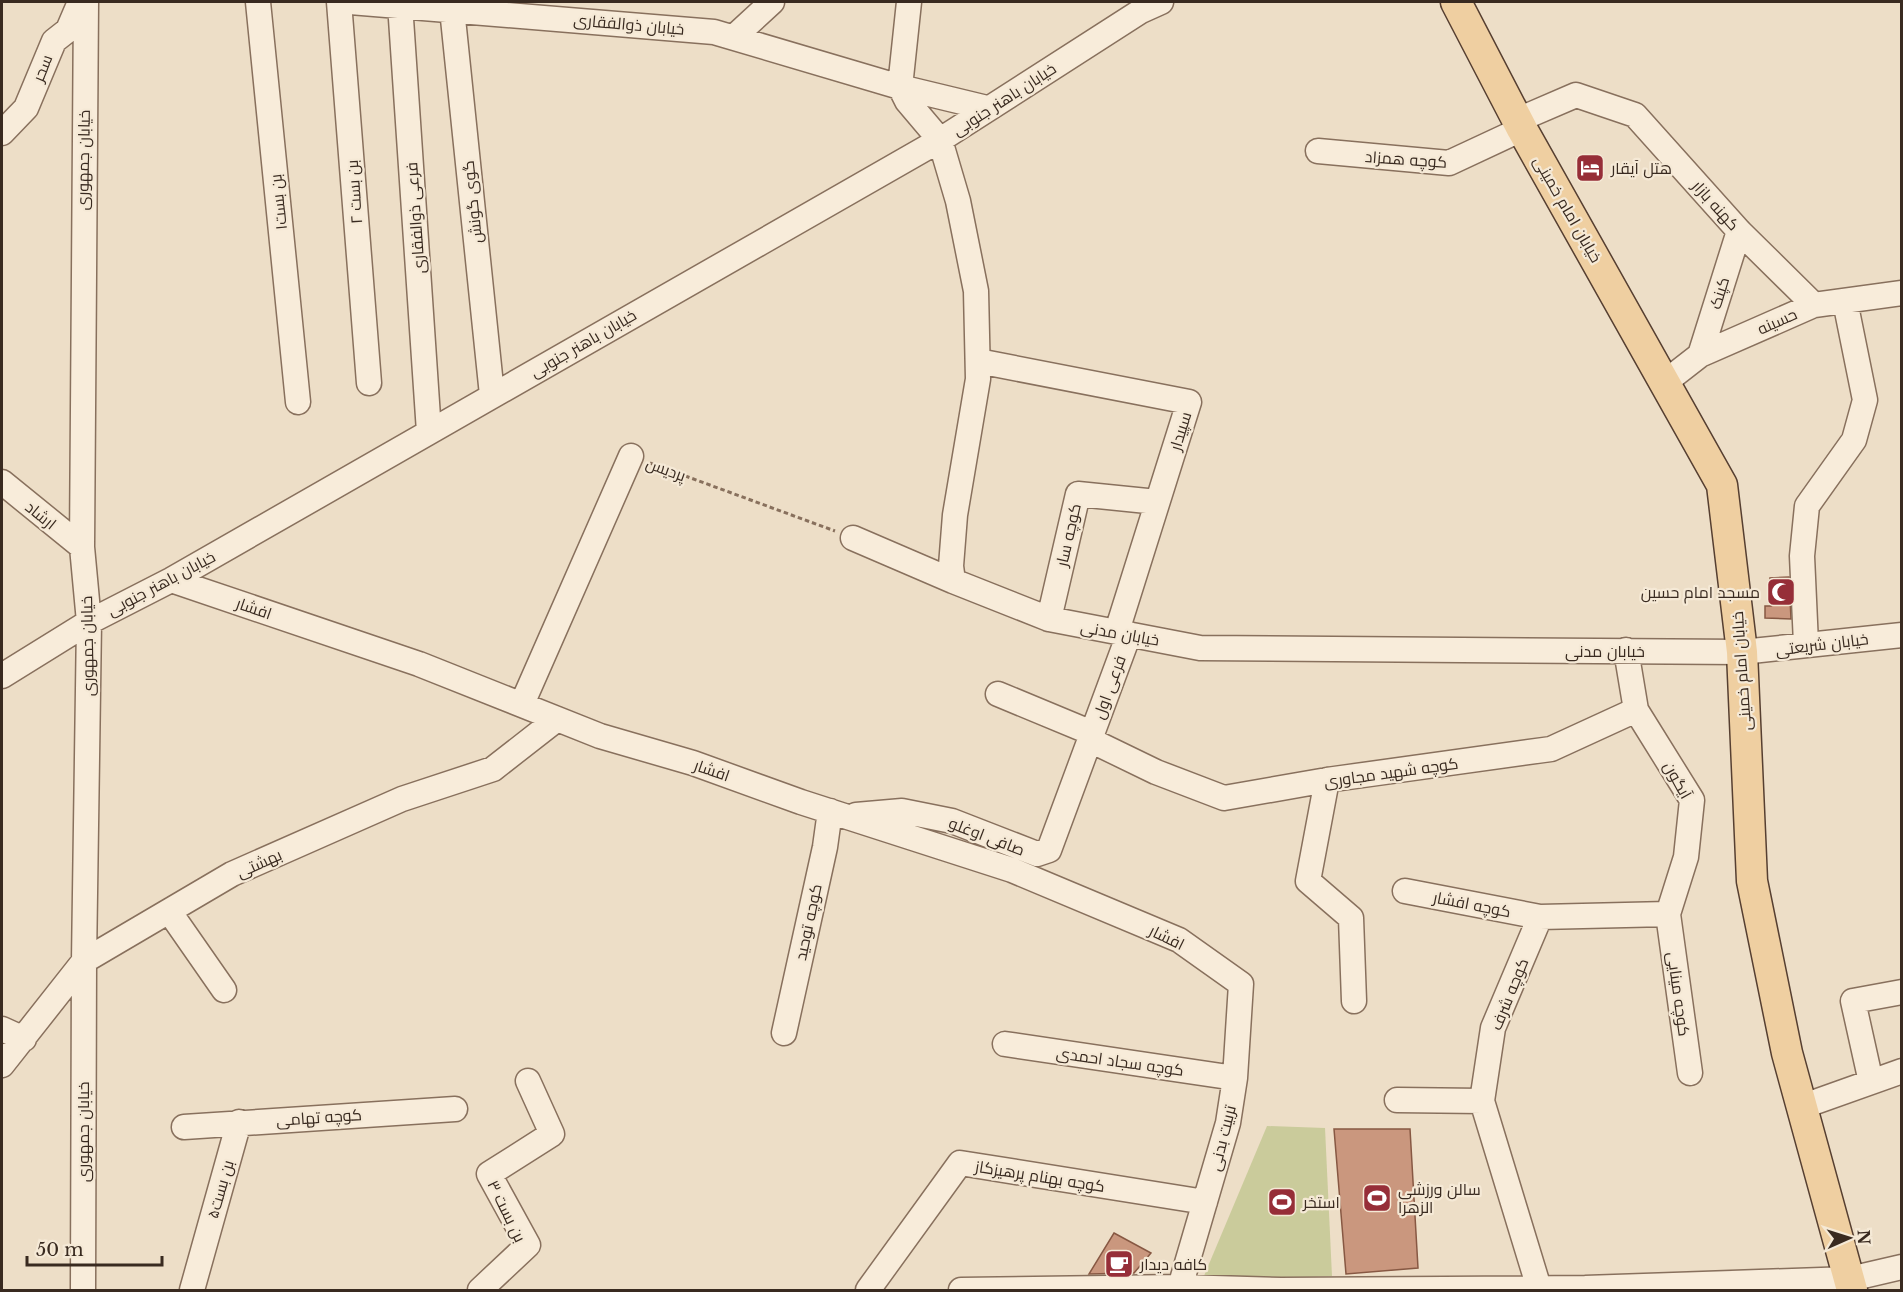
<svg xmlns="http://www.w3.org/2000/svg" width="1903" height="1292" viewBox="0 0 1903 1292" font-family="'Libre Baskerville',Cairo,serif">
<style>
.green{fill:#cacb9b}
.building{fill:#ca977e;stroke:#875843;stroke-width:1.5}
.lines{fill:none;stroke-linecap:round;stroke-linejoin:round}
.minor-casing{stroke:#88705d;stroke-width:27}
.major-casing{stroke:#563f31;stroke-width:33}
.path{stroke:#88705d;stroke-width:3;stroke-dasharray:4.5 3;stroke-linecap:butt}
.minor{stroke:#f8ecda;stroke-width:24}
.major{stroke:#efcfa1;stroke-width:30}
.labels{text-anchor:middle;stroke-width:4.5;stroke-linejoin:round;paint-order:stroke}
.street-label{font-size:16px;fill:#392a20;stroke:#f5e9d6}
.poi-label{font-size:16px;fill:#392a20;stroke:#f5e9d6;text-anchor:start}
</style>
<rect width="100%" height="100%" fill="#eddec7"/>
<path class="green" d="M1267 1126 1325 1128 1332 1276 1201 1283Z"/>
<path class="building" d="M1789 577 1791 619 1765 618V606H1771L1770 578Z
M1334 1129H1410L1418 1268 1346 1274Z
M1114 1233 1151 1253 1134 1273 1089 1274Z"/>
<g class="lines">
<g class="minor-casing">
<path id="minor" d="M258 2 298 402
M339 2 369 383
M350 2 714 32 900 87 987 108
M400 4 429 432
M452 9 492 395
M734 37 772 2
M900 87 907 101 940 140 958 201 976 291 978 379 955 515 951 566 953 581 1049 619 1200 648 1742 652 1902 635
M900 87 909 2
M1518 120 1576 95 1635 115 1739 231 1814 305
M2 133 26 108 54 41 68 30 80 2
M1318 151 1449 163 1522 129
M1700 355 1739 231
M978 361 1189 402 1117 631
M1664 383 1700 355 1814 305 1902 293
M2 482 82 547
M853 538 953 581
M171 580 419 664 600 736 693 763 801 802 1012 870 1179 940 1241 984 1235 1078 1228 1123 1180 1287
M1049 619 1078 494 1157 502
M1806 644 1802 556 1807 506 1854 440 1865 400 1845 301
M2 676 89 622 171 580 940 140 1141 11 1161 2
M998 694 1092 733
M522 704 631 456
M1090 740 1156 772 1224 798 1327 780 1551 749 1636 710 1626 650
M1327 780 1308 881 1351 918 1354 1001
M856 815 902 811 952 821 1037 854 1049 850 1129 634
M1405 891 1540 917
M169 911 224 990
M1668 914 1690 1073
M2 1029 24 1039
M784 1033 825 847 830 811
M1005 1044 1235 1078
M2 1065 84 961 232 874 402 799 493 769 557 719
M1871 1082 1853 1001 1902 992
M1397 1100 1482 1101
M1801 1107 1902 1071
M184 1127 455 1109
M1539 1288 1482 1101 1493 1028 1540 917 1668 914 1686 857 1692 800 1636 710
M83 1290 84 961 89 622 82 547 86 2
M192 1290 239 1122
M480 1290 528 1245 489 1174 552 1134 528 1081
M868 1290 960 1163 1205 1202
M961 1290 1180 1287 1281 1290 1585 1288 1850 1279 1902 1267"/>
</g>
<g class="major-casing">
<path id="major" d="M1456 2 1522 129 1722 485 1742 652 1752 881 1787 1053 1852 1290"/>
</g>
<path class="path" d="M650 463 835 531"/>
<use href="#minor" class="minor"/>
<use href="#major" class="major"/>
</g>
<defs>
<g id="hotel-square" transform="scale(1.5)"><rect x="-9" y="-9" width="18" height="18" rx="4" fill="#962e38" stroke="#f5e9d6"/><path d="M-6-4.5h1.5V1H6V5H4.5V3h-9V5H-6ZM-4 0a1.8 1.8 0 1 1 3.6 0ZM.5 0V-2.5h3Q6-2.5 6 0Z" fill="#fff"/></g>
<g id="mosque-square" transform="scale(1.5)"><rect x="-9" y="-9" width="18" height="18" rx="4" fill="#962e38" stroke="#f5e9d6"/><path d="M3.5-4.9A6 6 0 1 0 3.5 4.9A5 5 0 1 1 3.5-4.9Z" fill="#fff"/></g>
<g id="stadium-square" transform="scale(1.5)"><rect x="-9" y="-9" width="18" height="18" rx="4" fill="#962e38" stroke="#f5e9d6"/><path d="M0-5a6.5 5 0 1 0 0 10a6.5 5 0 1 0 0-10ZM-3.5-1.8h7v3.6h-7Z" fill="#fff"/></g>
<g id="cafe-square" transform="scale(1.5)"><rect x="-9" y="-9" width="18" height="18" rx="4" fill="#962e38" stroke="#f5e9d6"/><path d="M-5.5-4.5H6V0H3Q3 3.5 0 3.5H-2.5Q-5.5 3.5-5.5 0ZM3-3.2v2h1.7v-2ZM-6 4.5H4V6H-6Z" fill="#fff"/></g>
</defs>
<g fill-rule="evenodd">
<use href="#hotel-square" x="1590" y="168"/>
<use href="#mosque-square" x="1781" y="592"/>
<use href="#stadium-square" x="1377" y="1198"/>
<use href="#stadium-square" x="1282" y="1202"/>
<use href="#cafe-square" x="1119" y="1264"/>
</g>
<g class="labels">
<g class="street-label">
<text transform="translate(629 24) rotate(5)" y="6">خیابان ذوالفقاری</text>
<text transform="translate(42 68) rotate(-68)" y="6">سحر</text>
<text transform="translate(1004 99) rotate(-33)" y="6">خیابان باهنر جنوبی</text>
<text transform="translate(1406 159) rotate(4)" y="6">کوچه همزاد</text>
<text transform="translate(83 160) rotate(-89)" y="6">خیابان جمهوری</text>
<text transform="translate(354 192) rotate(-94)" y="6">بن بست ۲</text>
<text transform="translate(278 202) rotate(-96)" y="6">بن بست۱</text>
<text transform="translate(472 202) rotate(-96)" y="6">گوی گونش</text>
<text transform="translate(1716 205) rotate(48)" y="6">کهنه بازار</text>
<text transform="translate(1568 209) rotate(60)" y="6">خیابان امام خمینی</text>
<text transform="translate(415 218) rotate(-94)" y="6">فرعی ذوالفقاری</text>
<text transform="translate(1719 293) rotate(-73)" y="6">کپنک</text>
<text transform="translate(1777 321) rotate(-24)" y="6">حسینه</text>
<text transform="translate(583 343) rotate(-30)" y="6">خیابان باهنر جنوبی</text>
<text transform="translate(1180 431) rotate(-73)" y="6">سپیدار</text>
<text transform="translate(666 469) rotate(20)" y="6">پردیس</text>
<text transform="translate(41 515) rotate(39)" y="6">ارشاد</text>
<text transform="translate(1068 535) rotate(-77)" y="6">کوچه سار</text>
<text transform="translate(161 583) rotate(-28)" y="6">خیابان باهنر جنوبی</text>
<text transform="translate(254 608) rotate(19)" y="6">افشار</text>
<text transform="translate(1120 633) rotate(10)" y="6">خیابان مدنی</text>
<text transform="translate(1822 644) rotate(-7)" y="6">خیابان شریعتی</text>
<text transform="translate(87 646) rotate(-91)" y="6">خیابان جمهوری</text>
<text x="1605" y="657">خیابان مدنی</text>
<text transform="translate(1741 671) rotate(-94)" y="6">خیابان امام خمینی</text>
<text transform="translate(1109 687) rotate(-70)" y="6">فرعی اول</text>
<text transform="translate(712 770) rotate(19)" y="6">افشار</text>
<text transform="translate(1391 772) rotate(-8)" y="6">کوچه شهید مجاوری</text>
<text transform="translate(1678 780) rotate(61)" y="6">آیگون</text>
<text transform="translate(987 836) rotate(21)" y="6">صافی اوغلو</text>
<text transform="translate(259 863) rotate(-24)" y="6">بهشتی</text>
<text transform="translate(1472 904) rotate(11)" y="6">کوچه افشار</text>
<text transform="translate(808 922) rotate(-78)" y="6">کوچه توحید</text>
<text transform="translate(1167 937) rotate(26)" y="6">افشار</text>
<text transform="translate(1509 994) rotate(-68)" y="6">کوچه شرف</text>
<text transform="translate(1679 994) rotate(82)" y="6">کوچه مینایی</text>
<text transform="translate(1120 1061) rotate(8)" y="6">کوچه سجاد احمدی</text>
<text transform="translate(319 1117) rotate(-4)" y="6">کوچه تهامی</text>
<text transform="translate(83 1132) rotate(-90)" y="6">خیابان جمهوری</text>
<text transform="translate(1222 1138) rotate(-76)" y="6">تربیت بدنی</text>
<text transform="translate(1040 1176) rotate(9)" y="6">کوچه بهنام پرهیزکاز</text>
<text transform="translate(220 1189) rotate(-74)" y="6">بن بست۵</text>
<text transform="translate(507 1211) rotate(64)" y="6">بن بست ۳</text>
</g>
<g class="poi-label">
<text x="1611" y="174">هتل آیقار</text>
<text x="1760" y="598" text-anchor="end">مسجد امام حسین</text>
<text x="1398" y="1195">سالن ورزشی<tspan x="1398" dy="18">الزهرا</tspan></text>
<text x="1303" y="1208">استخر</text>
<text x="1140" y="1270">کافه دیدار</text>
</g>
</g>
<rect width="1903" height="1292" fill="none" stroke="#392a20" stroke-width="6"/>
<g transform="translate(1849 1238) rotate(87)" stroke="#f5e9d6" stroke-width="4.5" paint-order="stroke">
<path d="M0-4.5L10 22L0 15L-10 22Z" fill="#392a20"/>
<text y="-9" font-size="16" font-weight="bold" text-anchor="middle" fill="#392a20">N</text>
</g>
<path d="M27 1256v9h135v-9" fill="none" stroke="#392a20" stroke-width="3"/>
<text x="36" y="1256" font-size="18" fill="#392a20" stroke="#f5e9d6" stroke-width="4.5" paint-order="stroke">50 m</text>
</svg>
